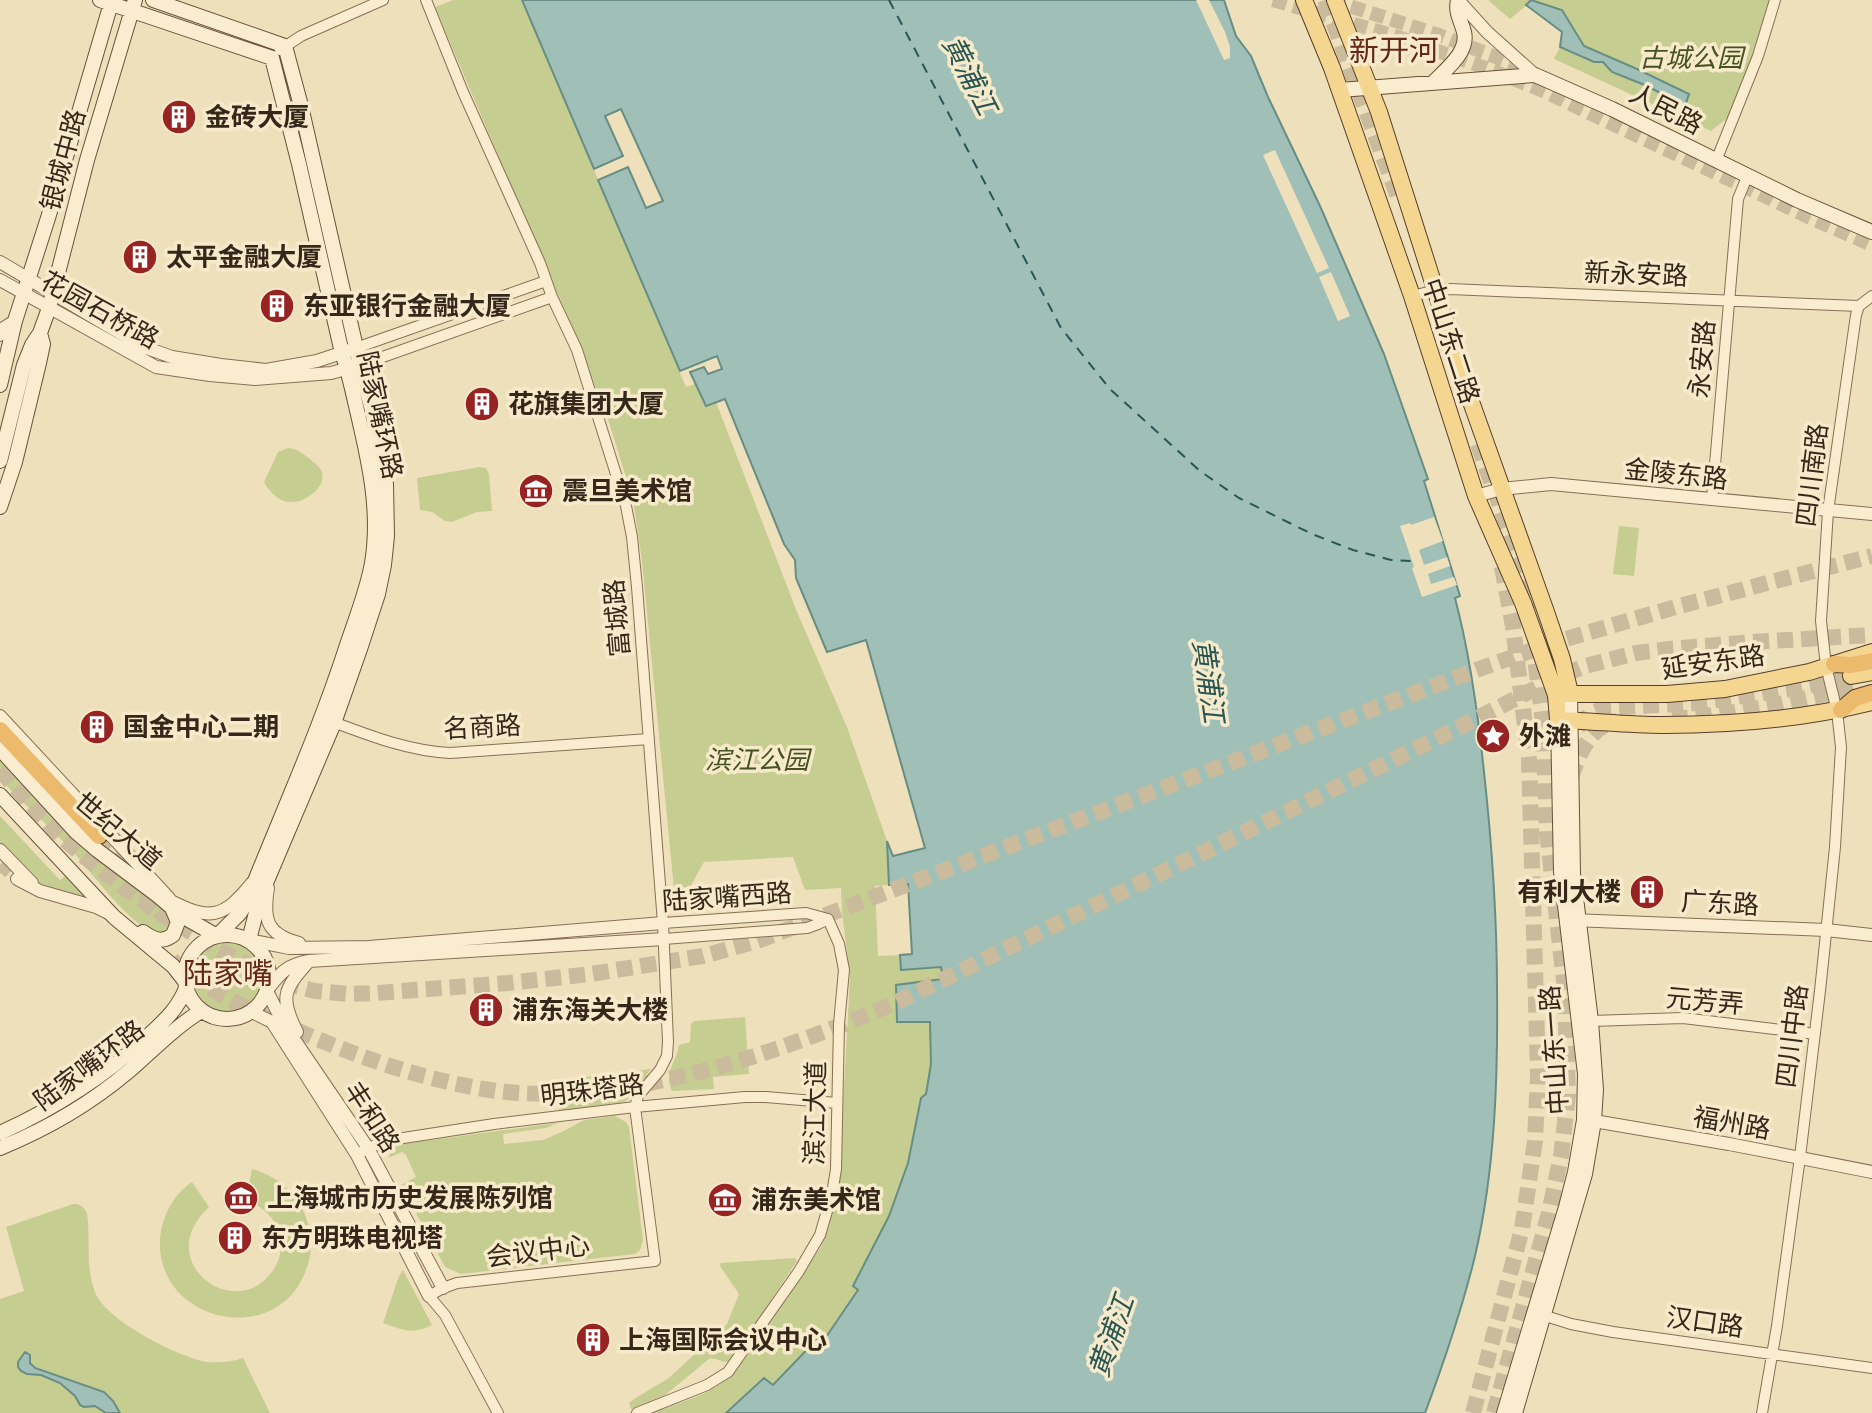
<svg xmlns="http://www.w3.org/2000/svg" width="1872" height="1413" viewBox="0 0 1872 1413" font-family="Bitter,'Noto Sans SC',serif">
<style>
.green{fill:#c6cd90}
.water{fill:#a0c0b7;stroke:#678d84;stroke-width:2}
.pier{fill:#efe0bc}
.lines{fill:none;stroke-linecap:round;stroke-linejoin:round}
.ferry{stroke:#295653;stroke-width:2;stroke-dasharray:10 8;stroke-linecap:butt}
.tertiary-tunnel{stroke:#cabb9c;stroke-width:12;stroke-dasharray:12 6;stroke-linecap:butt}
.secondary-tunnel{stroke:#cabb9c;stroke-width:14;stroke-dasharray:14 7;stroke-linecap:butt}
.primary-tunnel{stroke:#cabb9c;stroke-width:16;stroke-dasharray:16 8;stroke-linecap:butt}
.trunk-tunnel{stroke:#cabb9c;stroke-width:16;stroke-dasharray:16 8;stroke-linecap:butt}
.minor-casing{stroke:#877055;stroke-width:12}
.tertiary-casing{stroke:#877055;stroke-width:14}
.secondary-casing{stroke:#685138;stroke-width:16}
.primary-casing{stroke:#543e2a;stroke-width:18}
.trunk-casing{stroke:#543e2a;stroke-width:18}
.minor{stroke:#faedcf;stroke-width:10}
.tertiary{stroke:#faedcf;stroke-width:12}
.secondary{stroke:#faedcf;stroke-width:14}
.primary{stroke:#f5d690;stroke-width:16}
.trunk{stroke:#ecba6c;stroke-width:16}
.labels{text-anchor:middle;stroke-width:7;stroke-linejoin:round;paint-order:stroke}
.park-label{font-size:26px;font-style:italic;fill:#465320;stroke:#f6eacb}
.street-label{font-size:26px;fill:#35281a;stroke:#f6eacb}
.poi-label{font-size:26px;font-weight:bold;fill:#35281a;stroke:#f6eacb;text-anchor:start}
.water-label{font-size:28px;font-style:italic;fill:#295653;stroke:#f6eacb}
.quarter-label{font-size:30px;fill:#642818;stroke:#f6eacb}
</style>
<rect width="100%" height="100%" fill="#efe0bc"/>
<path class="green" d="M453 0H522L686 387 695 384 706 406 716 402 797 612 847 727 887 841 889 885 875 886 878 956 900 955 901 970 941 967 943 979 930 1022 931 1064 926 1094 921 1098 908 1162 889 1216 854 1286 858 1290 824 1340 818 1337 773 1385 763 1378 726 1413H651C679 1403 710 1395 732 1375L821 1247 836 1198 839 1180 850 977 842 912 841 888 805 890 793 857 704 862 690 887 674 889 642 561 633 499 606 413 557 294 435 7Z
M1488 0H1775L1734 113 1711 131 1554 59 1560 47 1562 32 1526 6 1510 19Z
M288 448C297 449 302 453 310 459 314 463 321 467 322 473 326 487 306 501 294 502 281 504 269 492 264 482L278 452Z
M479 467 486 468 489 474 492 511 477 512 452 522 445 521 432 512 420 510 417 478Z
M1619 526 1639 528 1634 576 1613 574Z
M0 757 169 913 175 925 160 937C123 919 98 879 71 850 48 825 23 803 0 779Z
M0 816 60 880 65 876 88 900 61 892 33 880 0 852Z
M193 977a34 34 0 1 1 68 0a34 34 0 1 1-68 0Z
M745 1017 749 1074 713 1077 714 1089 672 1091C663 1074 676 1063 679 1045L690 1042 691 1024 694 1021Z
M651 1069 630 1097 624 1102 559 1111 556 1088 560 1080Z
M615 1116 626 1122 629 1127 643 1240 640 1250 635 1254 461 1274 445 1267 401 1185 416 1177 406 1155 402 1152 388 1158 393 1148 402 1144 557 1123 546 1128 503 1134 504 1144 543 1140 564 1131 584 1120Z
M252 1169C281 1177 302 1198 309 1227 313 1243 311 1260 304 1275 272 1349 155 1320 160 1239 162 1216 173 1195 192 1182L209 1207C151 1260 233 1323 271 1273 279 1263 282 1251 281 1239 278 1220 263 1206 246 1200Z
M73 1204C80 1204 83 1206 87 1213 91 1239 85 1267 95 1292 105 1320 178 1357 207 1362 219 1363 232 1362 243 1358L270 1413H0V1299L24 1291 6 1227Z
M795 1258 797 1261 737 1352 728 1362C721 1363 716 1357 709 1359L659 1400 631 1409 629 1403 634 1399 669 1378 727 1324 739 1294 720 1266 721 1263Z
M403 1270 432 1325C412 1335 403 1330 383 1323L399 1276Z"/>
<path class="water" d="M522 0H1224L1236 36 1251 56 1268 97 1320 206 1384 354 1428 479 1424 481 1460 596 1455 598C1470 655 1478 713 1484 772 1492 845 1497 917 1497 990 1498 1079 1495 1170 1475 1256 1462 1309 1444 1362 1425 1413H726L764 1378 773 1385 819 1337 824 1340 858 1290 853 1286 889 1216 908 1163 921 1098 926 1094 931 1064 930 1022H897L896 985 943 979 941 967 901 970 900 955 912 954 908 884 889 885 887 841 893 856 925 848 866 640 827 652 796 578 795 560 784 544 725 399 706 406 690 372 704 367 708 374 722 369 717 356 680 371 598 180 628 167 646 208 663 201 621 109 605 116 623 156 594 169Z
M1531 0 1562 10 1584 46 1637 69 1689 94 1685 106 1647 86 1612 72 1603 62H1594L1560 47 1562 32 1526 5Z
M25 1352 30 1355V1363L35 1368 104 1392 113 1401 120 1413H106L95 1406 84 1407 80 1405 75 1396 60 1383 41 1375 27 1374 21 1371 18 1367V1362Z"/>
<path class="pier" d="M1196 0H1209L1225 32 1230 47V58L1224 60Z
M1275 150 1329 268 1317 273 1263 155Z
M1331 272 1350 316 1338 321 1319 277Z
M1434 517 1443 541 1419 550 1424 565 1447 557 1450 566 1428 574 1431 584 1454 577 1457 585 1422 597 1412 568 1414 567 1400 526 1410 523 1411 525Z"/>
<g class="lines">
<path class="ferry" d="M889 0 1061 328 1110 389 1200 471 1239 498 1312 534 1353 550 1391 560 1412 561"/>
<path class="tertiary-tunnel" d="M0 865 17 879"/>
<path class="secondary-tunnel" d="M1273 0 1398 37 1483 67 1541 90 1808 217 1872 245
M1331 0 1439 35 1527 69"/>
<path class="primary-tunnel" d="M1325 0 1398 197
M1478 444C1496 499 1520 551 1528 609
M1672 719C1734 715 1794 702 1854 687
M1578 727 1590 714 1604 708 1696 703 1790 689 1851 676
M0 770C21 793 41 817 64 839 95 867 129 891 163 915
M1571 778C1579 754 1590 726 1617 721
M1473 1413 1522 1229 1535 1141 1538 1074 1529 759 1513 626 1501 562
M1494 1413 1549 1213 1561 1156 1568 1095 1565 989 1547 832 1543 721 1533 643"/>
<path class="trunk-tunnel" d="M99 836 126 865 148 898 163 915 218 949 267 976 284 983 315 991 349 994 376 993 508 983 591 974 703 956 757 941 1479 669 1559 641 1679 606 1872 556
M172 960C212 996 262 1015 310 1036 367 1060 429 1081 490 1090 622 1109 782 1052 901 1000L1460 727 1556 678 1585 666 1636 653 1670 649 1753 642 1872 635"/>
<g class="minor-casing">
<path id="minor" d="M426 0 463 92 540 263 552 297 577 350 626 506 632 537 637 587 663 923 668 1042 667 1056 660 1070 638 1096 635 1107 655 1261 457 1283 443 1288 429 1296 445 1315 498 1413
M280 50 301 36 383 0
M1716 161 1758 56 1775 0
M1412 296 1436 290 1450 289 1859 306
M356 348 546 281
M360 365 552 297
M1712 499 1738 199 1747 177
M328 720C368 735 408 751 450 753L649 739
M663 923 806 913 828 919
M664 939 807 928 818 924 828 919
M1591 1021 1683 1018 1815 1034
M361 1152 384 1141 494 1124 635 1107 745 1097H766L837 1103
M1539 1314 1571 1324 1613 1332 1872 1368
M637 1413 707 1385 728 1372 799 1271 820 1235 832 1194 836 1169 839 1024 844 970 839 944 828 919
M1762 1413 1777 1326 1800 1157 1820 991 1835 847 1841 747 1837 711 1826 666 1821 621 1828 511 1856 315 1859 306 1872 296"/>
</g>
<g class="tertiary-casing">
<path id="tertiary" d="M1458 0 1487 32 1535 75
M0 262 144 347 172 357 221 365 266 370 317 361 356 348
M0 280 156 367 210 375 255 379 331 373 353 367
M0 335 2 329 15 321
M1476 496 1501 489 1551 484 1872 514
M0 716 169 898
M0 850 32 883
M17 879 40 891 96 907 108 913
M268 888C263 919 266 934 299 943
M169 900C209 921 223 919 252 883
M1572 920 1826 930 1872 935
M249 940 289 948 369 947 663 923
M268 989C281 972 287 965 309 961L664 939
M267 991 283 1023 368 1148 443 1288
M252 1012 272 1022 357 1155 429 1296
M297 1032C279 997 284 989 309 961
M1588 1120 1729 1144 1872 1172"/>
</g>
<g class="secondary-casing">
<path id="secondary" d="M100 0 272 58 299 164 342 353C348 370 352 388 356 406 368 457 381 510 372 563 367 591 356 618 347 645 319 732 281 815 247 901L240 913 217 936
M153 0 285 46 300 102 360 365 372 410 386 484 387 536 384 565 378 594 360 649 334 723 260 897 249 940
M1434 82C1446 69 1469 52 1464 32 1461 20 1455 13 1458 0
M1340 90 1535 75 1612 109 1797 200 1872 232
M0 385 15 321 48 218 112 0
M0 461 24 365 32 345 40 333 49 308 87 160 135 0
M0 507 15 462 39 363 43 344 40 333
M0 749 77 833 97 850 157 895 182 916 217 936
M0 795 114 917 173 966 184 980
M143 932C154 940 162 943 173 935L178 922 172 908
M185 977a42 42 0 1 1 84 0a42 42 0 1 1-84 0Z
M0 1133C55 1108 103 1078 147 1037 163 1022 178 1009 186 988
M0 1148C47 1129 90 1104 129 1071 153 1050 174 1028 201 1011
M1504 1413 1566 1207 1575 1172 1584 1120 1585 1074 1561 872 1558 720
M1515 1413 1585 1174 1594 1121 1596 1090 1591 1021 1573 873 1570 693"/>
</g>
<g class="primary-casing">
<path id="primary" d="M1304 0 1332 68 1412 296 1476 496 1523 603 1556 695 1558 720C1593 721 1628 725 1663 725 1733 725 1804 719 1872 702
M1335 0 1379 112 1469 396 1546 612 1562 659 1570 693
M1851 676 1872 672
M1562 694H1667L1725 689 1809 672 1872 652"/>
</g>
<g class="trunk-casing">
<path id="trunk" d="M1834 664 1851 665 1872 661
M1841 710 1855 698 1872 693
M0 730 99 836"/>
</g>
<use href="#minor" class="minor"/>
<use href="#tertiary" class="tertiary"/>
<use href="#secondary" class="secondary"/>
<use href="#primary" class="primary"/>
<use href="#trunk" class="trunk"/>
</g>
<defs>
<g id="building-disc" transform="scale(1.8)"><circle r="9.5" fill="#982323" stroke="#f6eacb"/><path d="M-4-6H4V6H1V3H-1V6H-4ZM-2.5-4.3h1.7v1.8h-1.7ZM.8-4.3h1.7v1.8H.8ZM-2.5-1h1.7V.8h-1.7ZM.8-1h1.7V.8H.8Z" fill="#fff"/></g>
<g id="museum-disc" transform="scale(1.8)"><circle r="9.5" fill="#982323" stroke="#f6eacb"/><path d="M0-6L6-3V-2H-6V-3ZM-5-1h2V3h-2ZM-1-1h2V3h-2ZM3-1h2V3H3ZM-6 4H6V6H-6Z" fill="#fff"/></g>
<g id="sight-disc" transform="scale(1.8)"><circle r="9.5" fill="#982323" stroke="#f6eacb"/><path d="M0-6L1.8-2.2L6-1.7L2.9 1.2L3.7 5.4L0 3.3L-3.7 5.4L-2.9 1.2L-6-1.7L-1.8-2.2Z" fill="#fff"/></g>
</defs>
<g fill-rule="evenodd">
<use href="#building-disc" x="179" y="117"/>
<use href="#building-disc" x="140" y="257"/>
<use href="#building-disc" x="277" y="306"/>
<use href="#building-disc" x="482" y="404"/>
<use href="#museum-disc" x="536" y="491"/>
<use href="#building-disc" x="97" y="727"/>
<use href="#sight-disc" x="1493" y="736"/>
<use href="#building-disc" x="1647" y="892"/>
<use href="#building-disc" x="486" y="1010"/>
<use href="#museum-disc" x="241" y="1198"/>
<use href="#museum-disc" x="725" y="1200"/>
<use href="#building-disc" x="235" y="1238"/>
<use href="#building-disc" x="593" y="1340"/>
</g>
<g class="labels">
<g class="park-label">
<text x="1691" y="67">古城公园</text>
<text x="757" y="769">滨江公园</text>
</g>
<g class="street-label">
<text transform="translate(1666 109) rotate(27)" y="9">人民路</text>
<text transform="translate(63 160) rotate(-75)" y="9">银城中路</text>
<text transform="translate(1636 274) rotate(2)" y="9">新永安路</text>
<text transform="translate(100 310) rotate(29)" y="9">花园石桥路</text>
<text transform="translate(1451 341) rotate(72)" y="9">中山东二路</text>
<text transform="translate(1702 359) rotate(-85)" y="9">永安路</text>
<text transform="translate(380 415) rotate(78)" y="9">陆家嘴环路</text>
<text transform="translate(1676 474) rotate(6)" y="9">金陵东路</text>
<text transform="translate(1812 475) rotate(-83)" y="9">四川南路</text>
<text transform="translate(617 618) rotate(-95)" y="9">富城路</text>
<text transform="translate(1713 662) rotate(-8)" y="9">延安东路</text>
<text transform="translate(482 727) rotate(-3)" y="9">名商路</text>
<text transform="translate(118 831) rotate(40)" y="9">世纪大道</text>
<text transform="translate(727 897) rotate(-4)" y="9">陆家嘴西路</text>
<text transform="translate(1720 903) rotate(3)" y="9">广东路</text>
<text transform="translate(1705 1001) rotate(5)" y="9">元芳弄</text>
<text transform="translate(1792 1036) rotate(-83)" y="9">四川中路</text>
<text transform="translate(1554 1050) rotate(-94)" y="9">中山东一路</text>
<text transform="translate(89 1065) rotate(-37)" y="9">陆家嘴环路</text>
<text transform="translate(592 1090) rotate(-7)" y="9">明珠塔路</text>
<text transform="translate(815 1113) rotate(-89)" y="9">滨江大道</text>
<text transform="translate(372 1117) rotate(57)" y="9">丰和路</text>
<text transform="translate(1732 1123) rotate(10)" y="9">福州路</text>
<text transform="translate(538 1251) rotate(-7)" y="9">会议中心</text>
<text transform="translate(1705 1322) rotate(8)" y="9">汉口路</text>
</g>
<g class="poi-label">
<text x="205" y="126">金砖大厦</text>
<text x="166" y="266">太平金融大厦</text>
<text x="303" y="315">东亚银行金融大厦</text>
<text x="508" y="413">花旗集团大厦</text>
<text x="562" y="500">震旦美术馆</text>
<text x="123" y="736">国金中心二期</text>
<text x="1519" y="745">外滩</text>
<text x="1621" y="901" text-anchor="end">有利大楼</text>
<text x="512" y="1019">浦东海关大楼</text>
<text x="267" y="1207">上海城市历史发展陈列馆</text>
<text x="751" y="1209">浦东美术馆</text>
<text x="261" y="1247">东方明珠电视塔</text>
<text x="619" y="1349">上海国际会议中心</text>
</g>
<g class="water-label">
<text transform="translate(970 75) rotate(63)" y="10">黄浦江</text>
<text transform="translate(1209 681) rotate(82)" y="10">黄浦江</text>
<text transform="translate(1111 1336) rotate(-71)" y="10">黄浦江</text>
</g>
<g class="quarter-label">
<text x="1394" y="61">新开河</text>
<text x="228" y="984">陆家嘴</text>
</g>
</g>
</svg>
